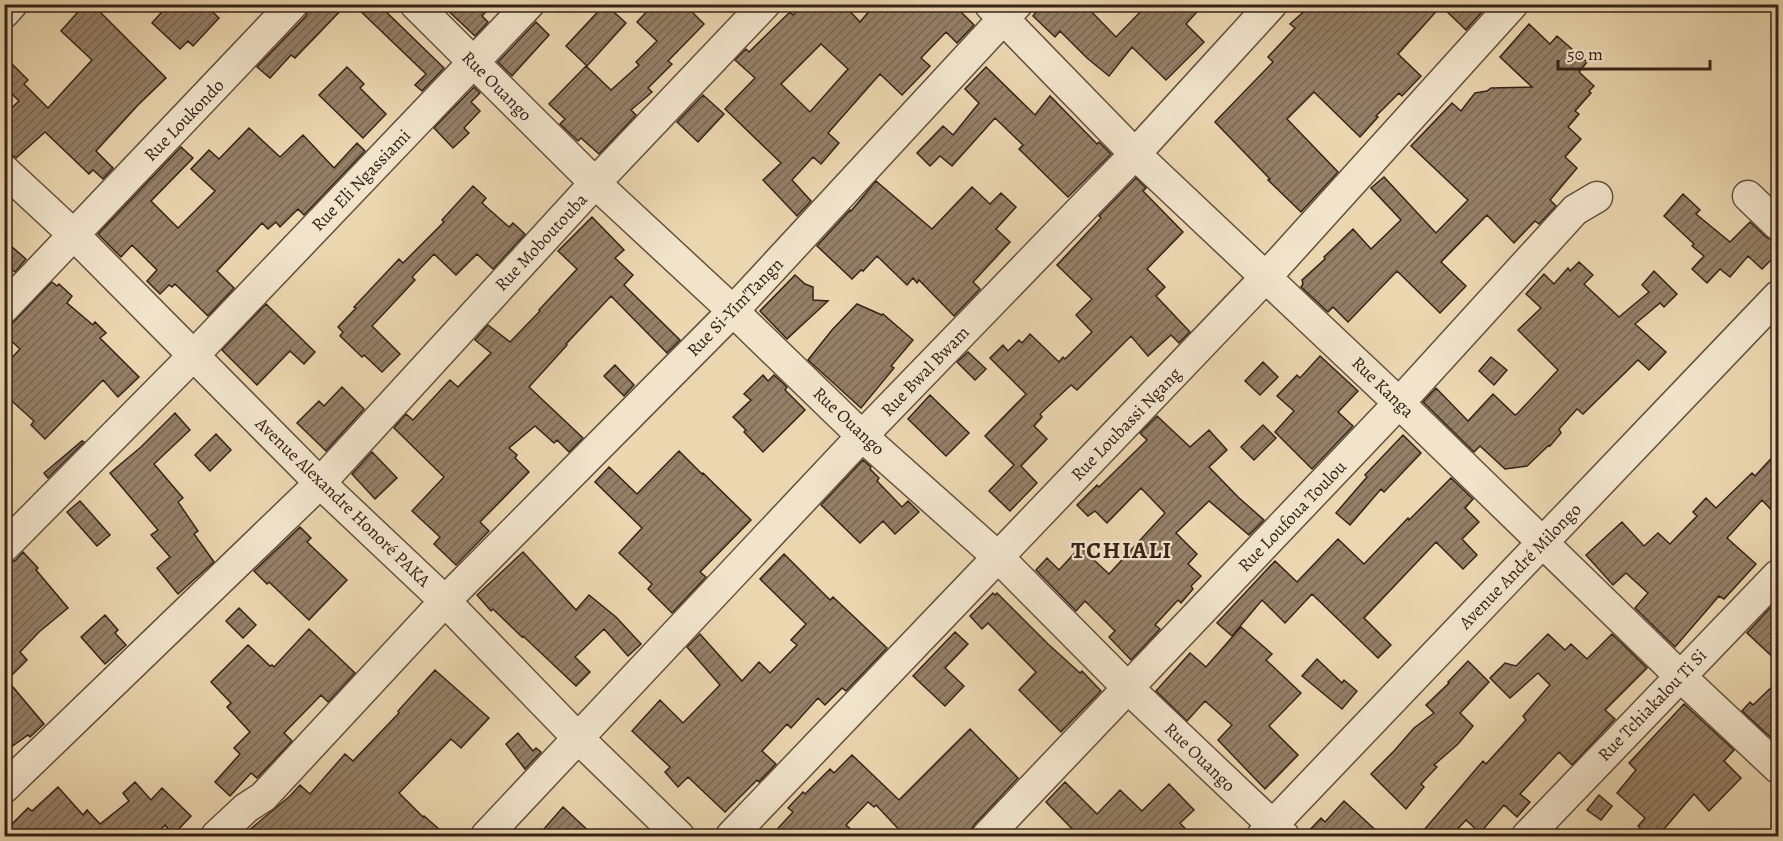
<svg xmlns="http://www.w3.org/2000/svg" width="1783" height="841" viewBox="0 0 1783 841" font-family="Alegreya,serif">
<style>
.building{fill:url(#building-hatch);stroke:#362318;stroke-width:1.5;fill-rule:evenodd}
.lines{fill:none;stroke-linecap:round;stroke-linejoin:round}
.minor-casing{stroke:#63503e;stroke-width:33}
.minor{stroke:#f1e4cb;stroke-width:30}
.labels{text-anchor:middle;stroke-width:4.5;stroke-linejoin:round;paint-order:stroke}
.street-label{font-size:18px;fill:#362318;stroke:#f1e4cb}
.district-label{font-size:24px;font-weight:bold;letter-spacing:1.5px;fill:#362318;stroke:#f1e4cb}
</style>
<defs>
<pattern id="building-hatch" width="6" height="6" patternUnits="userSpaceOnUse" patternTransform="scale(1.5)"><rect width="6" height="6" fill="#948067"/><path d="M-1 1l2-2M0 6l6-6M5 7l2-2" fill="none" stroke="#7a6854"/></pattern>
</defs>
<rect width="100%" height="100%" fill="#ead6af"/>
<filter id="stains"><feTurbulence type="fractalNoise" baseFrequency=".00333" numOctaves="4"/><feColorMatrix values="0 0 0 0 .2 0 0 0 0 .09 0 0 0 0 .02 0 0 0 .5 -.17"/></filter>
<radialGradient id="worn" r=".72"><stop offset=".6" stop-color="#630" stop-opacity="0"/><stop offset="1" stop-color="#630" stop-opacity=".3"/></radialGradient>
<path class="building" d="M85 4H92L166 78 138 105 96 151 113 168 103 179 93 170 89 174 45 132 16 158 4 149V115L19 101 4 86V56L28 80 24 84 48 108 92 60 61 31Z
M169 4H204L219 18 193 46 188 41 180 49 152 23Z
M347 4 295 58 291 55 270 78 257 67 306 16 310 4Z
M353 4H378L444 68 422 91 415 85 426 74Z
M441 4H493L482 16 488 22 475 36Z
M605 4 626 23 587 66 566 46Z
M654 4H684L704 24 668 61 672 64 648 88 652 92 631 110 636 115 599 154 581 138 578 141 560 124 565 119 549 104 586 66 611 90 639 65 636 62 657 41 637 22Z
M803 4H843L860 22 875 4H953L974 25 957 43 946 32 921 58 930 66 902 95 880 74 828 133 839 143 821 164 813 157 792 180 811 201 797 216 763 180 781 163 725 109 755 78 735 60 746 49 749 52 790 12 793 15ZM821 44 848 69 810 112 781 84Z
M1043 4H1084L1116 37 1148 4H1204L1186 24 1204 42 1166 80 1132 47 1109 76 1087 58 1060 31 1055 37 1033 16Z
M1334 4H1489L1466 30 1441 6 1398 54 1421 76 1402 96 1399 93 1376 116 1378 117 1360 137 1314 92 1287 119 1338 172 1301 212 1268 180 1270 179 1215 122 1273 62 1268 57 1295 28 1290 24 1308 8Z
M536 22 549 35 512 76 498 62Z
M1529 24 1550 44 1557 36 1587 62 1579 72 1594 86 1589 91 1591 93 1575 111 1579 114 1568 127 1581 139 1565 157 1577 168 1550 200 1556 206 1539 224 1535 221 1514 243 1487 215 1441 262 1466 286 1440 313 1397 271 1348 322 1333 307 1328 312 1301 287 1303 284 1302 280 1325 259 1324 257 1353 229 1371 249 1401 220 1371 188 1384 177 1436 233 1468 200 1411 146 1452 103 1461 111 1475 93 1487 91 1491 88 1532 87 1500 57Z
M347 67 364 84 360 88 386 114 363 138 319 95Z
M986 67 1035 115 1050 96 1097 144 1099 142 1111 154 1068 197 1019 149 1023 145 995 118 952 166 940 156 930 166 917 153 943 126 953 135 979 103 965 89Z
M474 87 480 93 471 102 480 111 464 128 469 133 453 148 434 128Z
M703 95 724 114 698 142 677 122Z
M249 128 280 157 303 135 334 168 357 143 365 151 304 215 298 209 280 227 276 222 268 229 262 223 217 271 234 288 208 316 175 284 172 287 169 285 160 294 147 281 157 270 132 245 121 257 98 234 181 147 193 158 151 201 178 228 215 191 191 169 209 150 219 159Z
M1136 178 1146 188 1143 191 1183 232 1147 269 1165 287 1156 296 1190 332 1179 343 1171 335 1148 356 1131 336 1077 390 1071 385 1040 414 1042 417 1034 426 1047 439 1021 466 1037 483 1010 511 989 491 1014 465 985 436 1026 394 990 358 1003 345 1008 351 1019 340 1022 343 1030 334 1059 362 1063 357 1065 359 1092 332 1076 315 1092 299 1057 265 1101 218 1099 216Z
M876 181 932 229 972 187 990 204 1001 193 1016 207 996 229 1010 242 973 282 980 289 954 316 919 280 917 283 913 278 907 285 877 256 863 271 861 270 852 279 817 246 850 210 851 211Z
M473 186 486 198 482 203 509 227 513 223 525 234 493 269 477 254 456 275 434 254 412 277 415 280 372 326 400 354 382 372 364 355 362 357 340 336 343 332 338 327 356 308 354 307 399 259 403 263 444 222 442 220Z
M1683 194 1700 210 1696 214 1730 242 1750 222 1766 237 1779 244V252L1762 269 1748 256 1730 277 1720 269 1707 283 1692 269 1704 256 1692 246 1694 244 1664 216Z
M592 217 624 250 615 258 633 275 624 285 680 340 667 353 611 296 566 344 567 345 529 387 583 438 569 452 557 440 554 443 535 426 509 448 517 455 515 458 529 472 480 522 489 531 456 565 434 544 440 537 412 511 444 477 394 428 406 414 413 420 450 380 458 387 491 353 475 340 488 325 510 342 540 311 539 310 577 269 558 251Z
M4 240 26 259 15 272 4 263Z
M1579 262 1593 275 1584 284 1619 317 1649 292 1642 285 1654 271 1677 294 1664 307 1660 303 1635 324 1666 352 1649 370 1638 360 1583 414 1577 409 1559 429 1561 433 1550 446 1549 445 1527 466 1505 469 1480 446 1474 452 1423 402 1436 388 1468 421 1493 394 1515 415 1517 414 1558 370 1518 330 1541 308 1526 294 1544 274 1554 284 1568 268 1570 271Z
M795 275 805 284 813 287V300L828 301 787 339 760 311Z
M52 282 57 286 59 284 72 296 67 303 93 325 95 322 106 333 100 338 139 377 118 397 103 380 45 439 31 425 34 421 4 394V366L20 349 4 334V332Z
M266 304 315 352 304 364 290 351 257 385 222 350Z
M857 304 882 315 883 314 913 340 891 366 894 368 861 408 808 360 832 330Z
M968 352 986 369 975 380 957 362Z
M1320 356 1358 391 1338 412 1353 426 1312 469 1275 432 1294 411 1277 396 1297 375 1300 378Z
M1491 357 1507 370 1494 385 1479 371Z
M1263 362 1278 377 1260 395 1245 381Z
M615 365 634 385 624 396 604 376Z
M763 375 768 381 774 375 787 387 785 390 805 410 763 452 744 432 746 430 733 417 751 400 744 394Z
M342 387 364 409 326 451 297 423 319 401 324 406Z
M930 395 969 433 946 456 908 419Z
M175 413 190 430 154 464 183 498 178 502 198 531 194 534 214 562 178 594 157 568 170 557 151 535 158 530 110 473 141 447Z
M1157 416 1190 447 1209 430 1227 450 1209 467 1238 497 1264 520 1249 535 1209 501 1176 533 1197 554 1188 564 1201 576 1191 586 1193 589 1181 603 1178 600 1155 625 1160 629 1131 660 1109 637 1115 631 1085 601 1076 611 1036 570 1047 558 1059 570 1080 547 1109 574 1165 513 1141 488 1107 523 1095 511 1088 516 1077 505 1097 485 1099 487 1147 440 1140 433Z
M1263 425 1276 438 1254 460 1241 447Z
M216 434 231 450 210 471 195 455Z
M1403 435 1421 453 1384 492 1381 489 1350 525 1336 513 1367 477 1365 475Z
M82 441 84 442 48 478 44 473Z
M1779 450V518L1762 500 1727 538 1756 564 1724 599 1719 596 1675 647 1635 608 1648 593 1626 573 1613 585 1586 555 1622 522 1644 546 1658 533 1670 544 1697 516 1693 512 1706 498 1716 508 1752 473 1755 476Z
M679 451 702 474 703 473 751 520 700 572 706 577 672 613 648 589 652 584 619 553 642 528 595 482 609 467 637 494Z
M372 452 397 478 375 499 352 474Z
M863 460 871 467 870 469 879 478 877 481 902 507 908 501 919 512 895 534 883 521 860 543 821 505Z
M1451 478 1473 499 1465 508 1479 522 1462 539 1477 555 1463 569 1436 542 1364 618 1391 645 1378 658 1312 594 1285 623 1262 600 1232 636 1217 623 1275 561 1297 582 1338 539 1364 564 1408 518 1409 520Z
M80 501 110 535 97 546 67 512Z
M300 527 311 538 307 542 347 580 309 620 269 582 267 584 254 571Z
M23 552 38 568 36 570 68 608 39 632 20 652 27 660 7 680 44 724 30 737 28 735 4 752V564L9 563 16 560Z
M523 552 576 610 589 595 616 617 641 644 628 656 604 629 575 657 590 672 576 686 523 636 522 637 493 609 491 611 477 595Z
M784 554 830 600 833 597 887 648 846 691 842 688 825 705 818 698 791 728 787 724 762 751 776 764 759 782 757 780 725 812 688 777 678 787 665 772 670 767 632 731 660 700 683 723 720 685 687 647 700 634 742 681 759 662 770 673 797 645 791 640 806 624 760 579Z
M993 593 995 595 997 593 1048 644 1080 673 1082 671 1101 691 1061 732 1019 690 1036 672 988 623 982 629 970 616Z
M1771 607 1779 614V663L1747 633Z
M239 608 256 625 243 638 226 621Z
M105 615 118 630 115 633 126 645 105 664 81 637Z
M1241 627 1272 654 1266 660 1301 693 1269 726 1298 755 1265 789 1218 740 1232 725 1205 701 1187 721 1156 691 1190 653 1206 667Z
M309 629 355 673 328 702 321 695 284 733 292 741 257 778 251 773 230 796 215 782 240 754 234 748 250 732 227 707 231 703 211 682 248 645 270 666 272 665 274 667Z
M955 632 968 644 945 668 964 686 945 706 913 676Z
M1548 634 1565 650 1571 644 1587 659 1612 634 1647 668 1605 710 1615 719 1572 765 1559 752 1520 794 1530 802 1517 817 1504 805 1480 833 1466 820 1450 837H1418L1483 761 1486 764 1526 720 1523 716 1550 685 1538 673 1510 698 1490 678 1505 663 1516 666Z
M1317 659 1342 683 1344 680 1357 691 1342 709 1302 676Z
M1468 661 1489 682 1460 713 1473 726 1458 744 1434 765 1437 767 1421 784 1424 787 1406 809 1371 774 1394 751 1414 728 1434 713 1426 705 1449 683 1448 682Z
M435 670 489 718 461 748 451 739 399 793 423 817 424 816 448 837H241L290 796 300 785 310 794 345 754 353 761 399 713 398 711Z
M1779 680V745L1742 711 1750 702 1753 705Z
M1684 704 1734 750 1724 761 1741 778 1709 811 1694 794 1657 837H1649L1638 826 1645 818 1617 793 1636 770 1629 763Z
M970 729 1018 778 975 824 970 831V837H906L876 805 874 807 868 802 846 825 859 837H770L793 812 788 808 803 792 805 794 830 769 834 773 852 755 899 800Z
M518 733 533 751 536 748 541 752 525 769 506 744Z
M135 782 151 800 162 788 191 816 173 835 165 825 154 837H61L54 829 47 837H19L9 827 28 808 32 811 58 787 83 815 87 810 100 824 129 801 123 793Z
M1065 782 1097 814 1120 790 1142 811 1169 784 1194 810 1180 823 1193 837H1080L1046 802Z
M1599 795 1612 806 1601 820 1587 810Z
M1344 801 1383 837H1303L1321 818 1325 822Z
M563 807 595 837H537Z"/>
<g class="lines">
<g class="minor-casing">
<path id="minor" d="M415 4 595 183 733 311 862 436 999 558 1128 688 1284 836
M990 5 1135 154 1399 403 1680 676 1778 768
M4 13 12 4
M4 170 74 235 320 483 445 601 577 737 679 836
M1748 196 1778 225
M4 308 293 4
M4 547 193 356 529 4
M4 788 320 483 595 183 765 4
M216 836 246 808 263 797 445 601 733 311 1017 4
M486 836 862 436 1135 154 1272 4
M731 836 1266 277 1513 4
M987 836 1399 403 1575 210 1597 197
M1262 836 1778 296
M1527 836 1778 575"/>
</g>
<use href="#minor" class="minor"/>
</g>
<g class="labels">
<g class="street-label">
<text transform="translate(497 86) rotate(45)" y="6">Rue Ouango</text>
<text transform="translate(184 120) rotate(-46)" y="6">Rue Loukondo</text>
<text transform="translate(361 180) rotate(-46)" y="6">Rue Eli Ngassiami</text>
<text transform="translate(541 242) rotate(-47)" y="6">Rue Moboutouba</text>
<text transform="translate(735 307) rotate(-46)" y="6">Rue Si-Yim'Tangn</text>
<text transform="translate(925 371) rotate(-46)" y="6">Rue Bwal Bwam</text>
<text transform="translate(1383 387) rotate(44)" y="6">Rue Kanga</text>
<text transform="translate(849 421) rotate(43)" y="6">Rue Ouango</text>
<text transform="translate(1126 424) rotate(-46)" y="6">Rue Loubassi Ngang</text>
<text transform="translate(343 502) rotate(44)" y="6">Avenue Alexandre Honoré PAKA</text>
<text transform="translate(1292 516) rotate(-46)" y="6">Rue Loufoua Toulou</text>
<text transform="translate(1520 566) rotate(-46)" y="6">Avenue André Milongo</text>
<text transform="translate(1652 705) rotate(-46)" y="6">Rue Tchiakalou Ti Si</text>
<text transform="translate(1200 757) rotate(44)" y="6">Rue Ouango</text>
</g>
<g class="district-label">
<text x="1122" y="558">TCHIALI</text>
</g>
</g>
<rect width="1783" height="841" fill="none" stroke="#ead6af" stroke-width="24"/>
<rect x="6" y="6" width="1771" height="829" fill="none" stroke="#362318" stroke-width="3"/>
<rect x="12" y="12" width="1759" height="817" fill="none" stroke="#362318" stroke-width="1.5"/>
<path d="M1558 60v9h152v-9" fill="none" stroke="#362318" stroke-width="3"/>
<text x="1567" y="60" font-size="18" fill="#362318" stroke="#f1e4cb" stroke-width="4.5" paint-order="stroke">50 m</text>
<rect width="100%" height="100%" filter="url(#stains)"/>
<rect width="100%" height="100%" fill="url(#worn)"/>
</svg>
